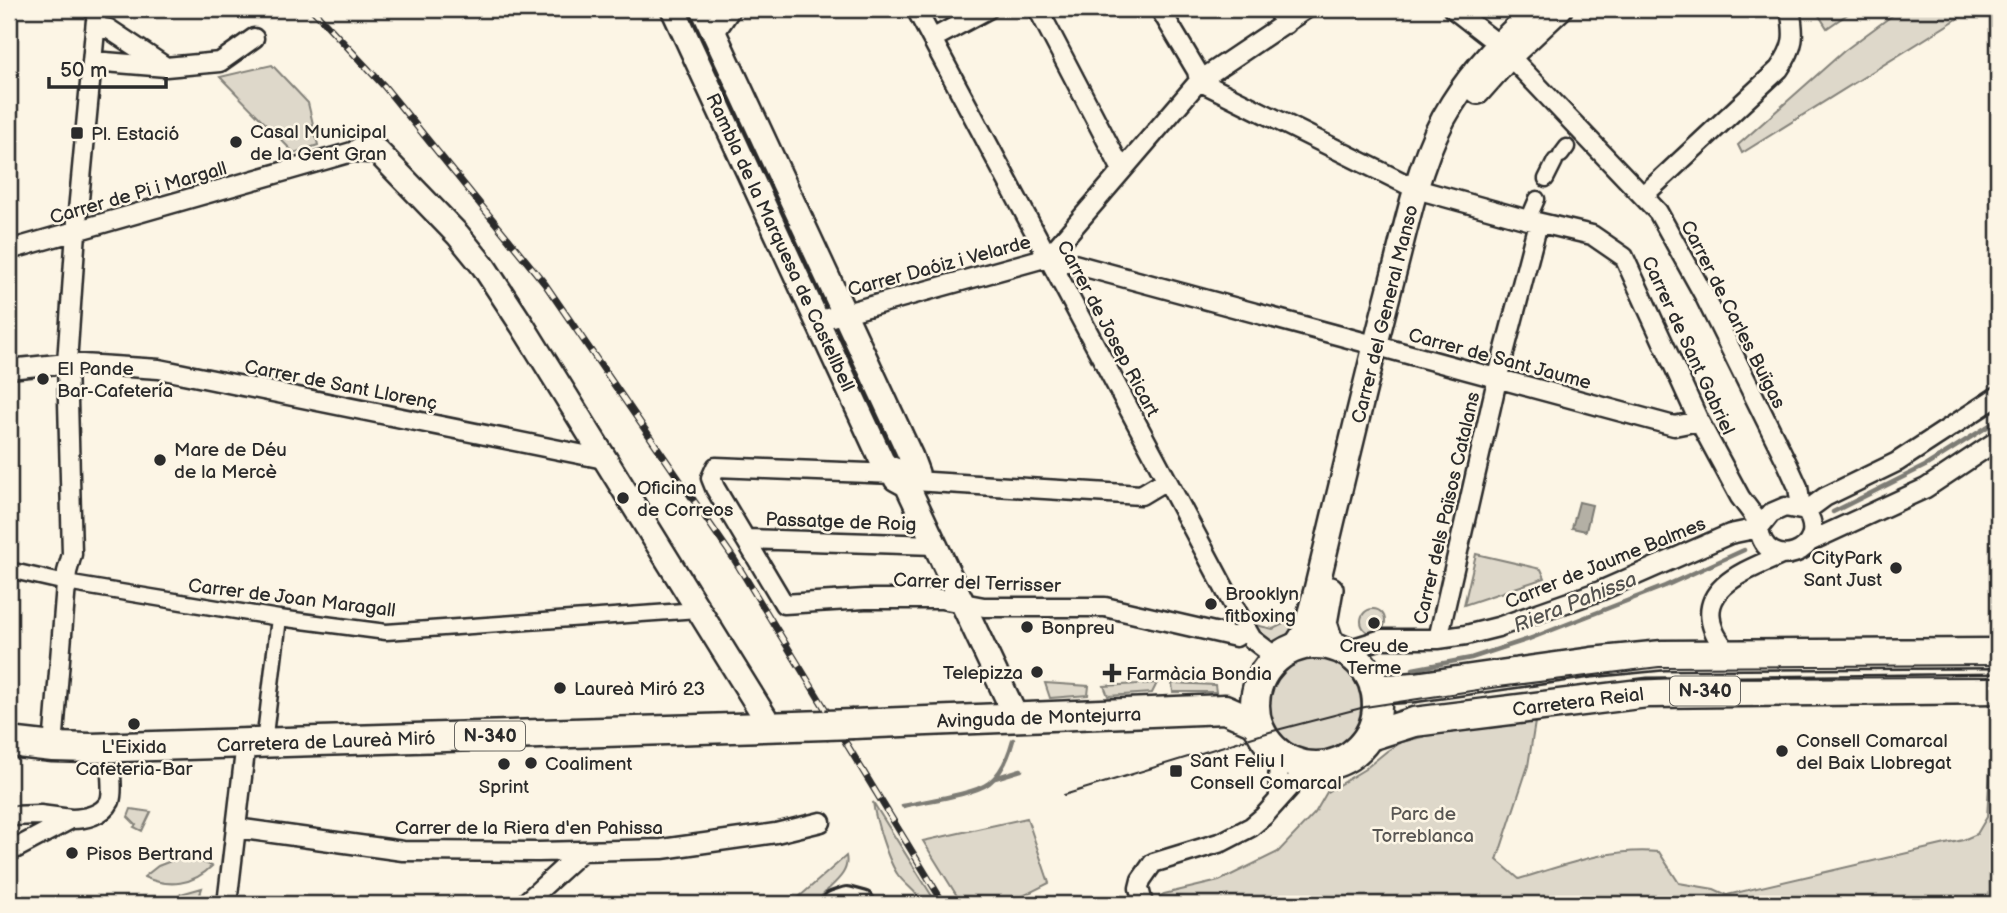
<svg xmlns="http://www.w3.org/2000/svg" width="2007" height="913" viewBox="0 0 2007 913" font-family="'Balsamiq Sans',sans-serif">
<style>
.green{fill:#ded8ca;stroke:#84827a;stroke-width:2}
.water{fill:#b4b0a5;stroke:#7d7b74;stroke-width:2}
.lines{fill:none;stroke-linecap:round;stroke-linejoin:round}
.stream{stroke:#7d7b74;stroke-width:4.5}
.pedestrian-casing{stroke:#2b2b2b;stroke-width:19}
.minor-casing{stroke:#2b2b2b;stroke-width:23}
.tertiary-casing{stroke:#2b2b2b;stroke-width:28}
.secondary-casing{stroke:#2b2b2b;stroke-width:30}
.primary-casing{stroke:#2b2b2b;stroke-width:33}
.pedestrian{stroke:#fcf5e5;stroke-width:14}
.minor{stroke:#fcf5e5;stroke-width:18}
.tertiary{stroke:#fcf5e5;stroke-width:23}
.secondary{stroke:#fcf5e5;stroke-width:24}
.primary{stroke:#fcf5e5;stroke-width:28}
.tram{stroke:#2b2b2b;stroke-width:2}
.rail-casing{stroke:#2b2b2b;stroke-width:7}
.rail{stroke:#fcf5e5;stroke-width:4.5;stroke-dasharray:13;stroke-linecap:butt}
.primary-bridge-casing{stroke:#2b2b2b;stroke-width:33;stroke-linecap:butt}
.primary-bridge{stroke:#fcf5e5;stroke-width:28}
.poi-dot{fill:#2b2b2b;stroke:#fcf5e5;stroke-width:2.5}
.labels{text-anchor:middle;stroke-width:5;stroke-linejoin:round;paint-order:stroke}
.shield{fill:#fcf5e5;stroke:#6a6863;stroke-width:2}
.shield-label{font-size:18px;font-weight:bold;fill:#2b2b2b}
.poi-label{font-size:19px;fill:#2b2b2b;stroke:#fcf5e5;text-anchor:start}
.street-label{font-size:19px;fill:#2b2b2b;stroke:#fcf5e5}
.park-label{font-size:19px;fill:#585653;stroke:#fcf5e5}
.water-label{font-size:21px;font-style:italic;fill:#545350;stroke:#fcf5e5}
</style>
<rect width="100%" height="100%" fill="#fcf5e5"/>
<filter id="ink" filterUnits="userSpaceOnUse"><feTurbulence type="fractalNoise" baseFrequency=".0143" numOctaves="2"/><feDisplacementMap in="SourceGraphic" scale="14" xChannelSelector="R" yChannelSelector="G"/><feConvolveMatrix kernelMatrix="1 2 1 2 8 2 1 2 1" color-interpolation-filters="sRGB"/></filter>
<g filter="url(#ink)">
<path class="green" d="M1815 9H1855L1827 28Z
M1901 9H1973L1742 153 1738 145 1844 51Z
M272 65 308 103 318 145 294 153 220 77Z
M1476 554 1541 569 1545 578 1464 605Z
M1361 621a12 12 0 1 1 24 0a12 12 0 1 1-24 0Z
M1298 617 1290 636 1276 643 1262 641 1251 624 1273 629Z
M1265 705a48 48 0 1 1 96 0a48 48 0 1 1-96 0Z
M1045 683 1089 686 1088 695 1050 698Z
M1157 683 1152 693 1108 696 1104 686Z
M1172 683 1215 685 1216 692H1173Z
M1535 722 1528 766 1497 860 1519 879C1565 865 1610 847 1659 852L1679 883 1714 889 1727 895 1963 840 1977 834 1987 817 1991 751 1998 743V904H1160L1159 897 1164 894 1219 881 1278 852 1315 813 1327 792 1365 769 1387 751 1402 742 1438 733Z
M873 802 937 904H923C918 892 906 886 898 875 888 861 875 819 873 802Z
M131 809 151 812 142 831 134 827 136 825 128 817Z
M1027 818 1049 883 1007 904H962L923 841Z
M846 856C851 877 824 888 816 904H791Z
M176 859H195L212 866C193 885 169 888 144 877L158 866Z
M202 888 197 904H170L181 894Z"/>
<path class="water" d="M1579 502 1592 505 1586 531 1572 528Z"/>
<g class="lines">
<path class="stream" d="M1833 512 1925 466 1998 420
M1413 669 1471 658 1529 639 1665 586 1744 550
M995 778 1021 770
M903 806C923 801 973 795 989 783 1002 773 1009 755 1013 740"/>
<g class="pedestrian-casing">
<path id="pedestrian" d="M1561 155 1567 147
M1546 179 1555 161
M1528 220 1537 199
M9 570 66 583 279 618 386 632 698 610
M264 743 279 618"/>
</g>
<g class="minor-casing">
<path id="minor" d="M916 9 1244 625 1252 639 1277 658
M1038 9 1122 170
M1160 9 1197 71 1199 81
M1276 9 1286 24
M1453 9 1498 44 1658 212 1704 295 1788 465 1798 487 1801 508
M96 27 109 29 163 65
M714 34 731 9
M932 39 988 9
M93 61 166 67 220 62 254 38
M1199 81 1416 189 1528 220 1592 235 1624 257 1699 421 1740 497 1760 524
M1644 195 1779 69C1795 46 1795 36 1790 9
M9 250 359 150
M1048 257 1674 426 1699 421
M817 321 1048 257 1199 81 1306 9
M9 369 67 363 159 369 604 459
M894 474 716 467 711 478 715 488 784 604 865 599H941L984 607H1105L1236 637 1246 630
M914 481 1141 495 1166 480
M1785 507 1806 511C1833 552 1765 576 1759 528L1771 513Z
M1806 511 1825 497 1897 462 1998 396
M745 539 935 545
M1811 541 1926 488 1998 440
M1438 639 1497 380 1538 223
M1344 651 1382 639H1438L1466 635 1498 627 1600 591 1730 534 1759 528
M1729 654C1724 647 1717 639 1714 631 1696 586 1749 570 1781 555
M53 747 67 572 72 554 67 363 76 232 97 9
M1278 754 1279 797
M9 816 40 815 71 819 9 852
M71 819C85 819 103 815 110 801 113 793 111 781 111 773
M236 828 403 851 538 852 662 849 776 833 821 822
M227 904 246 743
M524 904 582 851
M1143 904 1139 888 1141 880 1153 863 1222 842 1251 827 1264 816 1310 765"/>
</g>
<g class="tertiary-casing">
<path id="tertiary" d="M673 9 882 461 887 467 895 470
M703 9 911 457 917 473 914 481 907 485
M1478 92 1510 56 1560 9
M359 150 377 151 458 235 484 267 522 325 771 727
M896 479 907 485 1016 717
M1331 589 1325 623 1333 647
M1293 650 1305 631 1316 590C1341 486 1365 383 1392 280 1408 221 1419 156 1452 104 1475 67 1504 38 1536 9"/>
</g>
<g class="secondary-casing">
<path id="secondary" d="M835 904 847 900 862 904"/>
</g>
<g class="primary-casing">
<path id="primary" d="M1255 705a61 61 0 1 1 122 0a61 61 0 1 1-122 0Z
M1374 687 1387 689 1415 687 1592 662 1663 655 1998 653
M853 724 1225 709 1257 723
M1370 736 1414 722 1647 693 1998 689
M9 742 53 747 91 748 826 725"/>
</g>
<use href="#pedestrian" class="pedestrian"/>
<use href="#minor" class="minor"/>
<use href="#tertiary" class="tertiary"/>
<use href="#secondary" class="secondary"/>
<use href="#primary" class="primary"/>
<path class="tram" d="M1632 680 1679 678 1998 677
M1064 795 1273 731 1365 707 1491 688 1659 667 1998 665"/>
<g class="rail-casing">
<path id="rail" d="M312 9 384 86 545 284 734 559 944 904"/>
</g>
<use href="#rail" class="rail"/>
<g class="primary-bridge-casing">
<path id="primary-bridge" d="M826 725 853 724"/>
</g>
<use href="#primary-bridge" class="primary-bridge"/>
</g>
</g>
<g class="poi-dot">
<rect x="70" y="126" width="14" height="14" rx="3.5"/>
<circle cx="236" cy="142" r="7"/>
<circle cx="43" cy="379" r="7"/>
<circle cx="160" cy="460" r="7"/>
<circle cx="623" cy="498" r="7"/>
<circle cx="1896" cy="568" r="7"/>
<circle cx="1211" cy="604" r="7"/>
<circle cx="1374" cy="623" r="7"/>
<circle cx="1027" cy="627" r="7"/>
<circle cx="1037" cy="672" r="7"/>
<path d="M1108.5 662.5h7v7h7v7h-7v7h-7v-7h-7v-7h7z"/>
<circle cx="560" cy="688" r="7"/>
<circle cx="134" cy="724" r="7"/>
<circle cx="1782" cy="751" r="7"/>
<circle cx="531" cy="763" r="7"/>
<circle cx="504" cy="764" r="7"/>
<rect x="1169" y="764" width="14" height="14" rx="3.5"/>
<circle cx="72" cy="853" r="7"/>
</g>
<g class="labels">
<g class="shield">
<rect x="1670" y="676.5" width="70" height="29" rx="5"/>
<rect x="455" y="721.5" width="70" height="29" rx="5"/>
</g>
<g class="shield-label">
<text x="1705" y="697">N-340</text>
<text x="490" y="742">N-340</text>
</g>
<g class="poi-label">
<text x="250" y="138">Casal Municipal<tspan x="250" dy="22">de la Gent Gran</tspan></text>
<text x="91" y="140">Pl. Estació</text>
<text x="57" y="375">El Pande<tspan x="57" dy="22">Bar-Cafetería</tspan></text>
<text x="174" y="456">Mare de Déu<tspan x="174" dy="22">de la Mercè</tspan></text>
<text x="637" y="494">Oficina<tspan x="637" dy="22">de Correos</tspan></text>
<text x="1882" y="564" text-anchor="end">CityPark<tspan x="1882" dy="22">Sant Just</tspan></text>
<text x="1225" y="600">Brooklyn<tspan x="1225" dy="22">fitboxing</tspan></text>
<text x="1041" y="634">Bonpreu</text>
<text x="1374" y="652" text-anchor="middle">Creu de<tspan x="1374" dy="22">Terme</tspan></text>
<text x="1023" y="679" text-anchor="end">Telepizza</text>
<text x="1126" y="680">Farmàcia Bondia</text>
<text x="574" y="695">Laureà Miró 23</text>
<text x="1796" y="747">Consell Comarcal<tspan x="1796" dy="22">del Baix Llobregat</tspan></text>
<text x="134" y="753" text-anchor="middle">L'Eixida<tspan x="134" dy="22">Cafeteria-Bar</tspan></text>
<text x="1190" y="767">Sant Feliu |<tspan x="1190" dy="22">Consell Comarcal</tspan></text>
<text x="545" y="770">Coaliment</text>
<text x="504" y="793" text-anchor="middle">Sprint</text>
<text x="86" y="860">Pisos Bertrand</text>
</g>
<g class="street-label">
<text transform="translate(138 192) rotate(-16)" y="7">Carrer de Pi i Margall</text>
<text transform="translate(781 242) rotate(65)" y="7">Rambla de la Marquesa de Castellbell</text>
<text transform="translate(939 265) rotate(-15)" y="7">Carrer Daóiz i Velarde</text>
<text transform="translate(1384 314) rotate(-76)" y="7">Carrer del General Manso</text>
<text transform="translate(1734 314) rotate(63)" y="7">Carrer de Carles Buïgas</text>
<text transform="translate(1109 328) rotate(62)" y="7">Carrer de Josep Ricart</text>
<text transform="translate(1689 345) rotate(65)" y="7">Carrer de Sant Gabriel</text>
<text transform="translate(1500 358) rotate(15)" y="7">Carrer de Sant Jaume</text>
<text transform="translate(341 384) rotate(11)" y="7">Carrer de Sant Llorenç</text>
<text transform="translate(1446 508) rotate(-77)" y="7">Carrer dels Països Catalans</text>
<text transform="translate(841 521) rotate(2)" y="7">Passatge de Roig</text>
<text transform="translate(1605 562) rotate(-22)" y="7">Carrer de Jaume Balmes</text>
<text transform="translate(977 582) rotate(2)" y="7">Carrer del Terrisser</text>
<text transform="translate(292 597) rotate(7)" y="7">Carrer de Joan Maragall</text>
<text transform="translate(1578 701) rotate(-7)" y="7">Carretera Reial</text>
<text transform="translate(1039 717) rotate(-2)" y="7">Avinguda de Montejurra</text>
<text transform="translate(326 741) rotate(-2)" y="7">Carretera de Laureà Miró</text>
<text x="529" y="834">Carrer de la Riera d'en Pahissa</text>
</g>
<g class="park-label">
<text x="1423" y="820">Parc de<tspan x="1423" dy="22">Torreblanca</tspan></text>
</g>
<g class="water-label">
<text transform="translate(1575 602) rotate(-22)" y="7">Riera Pahissa</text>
</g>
</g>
<rect width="2007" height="913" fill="none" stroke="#fcf5e5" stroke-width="35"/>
<rect x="18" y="18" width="1972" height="878" fill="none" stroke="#2b2b2b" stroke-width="2.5" filter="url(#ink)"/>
<path d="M49 77v10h117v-10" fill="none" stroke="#2b2b2b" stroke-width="3.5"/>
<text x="60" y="77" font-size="21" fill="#2b2b2b" stroke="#fcf5e5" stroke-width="5" paint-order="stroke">50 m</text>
</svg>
